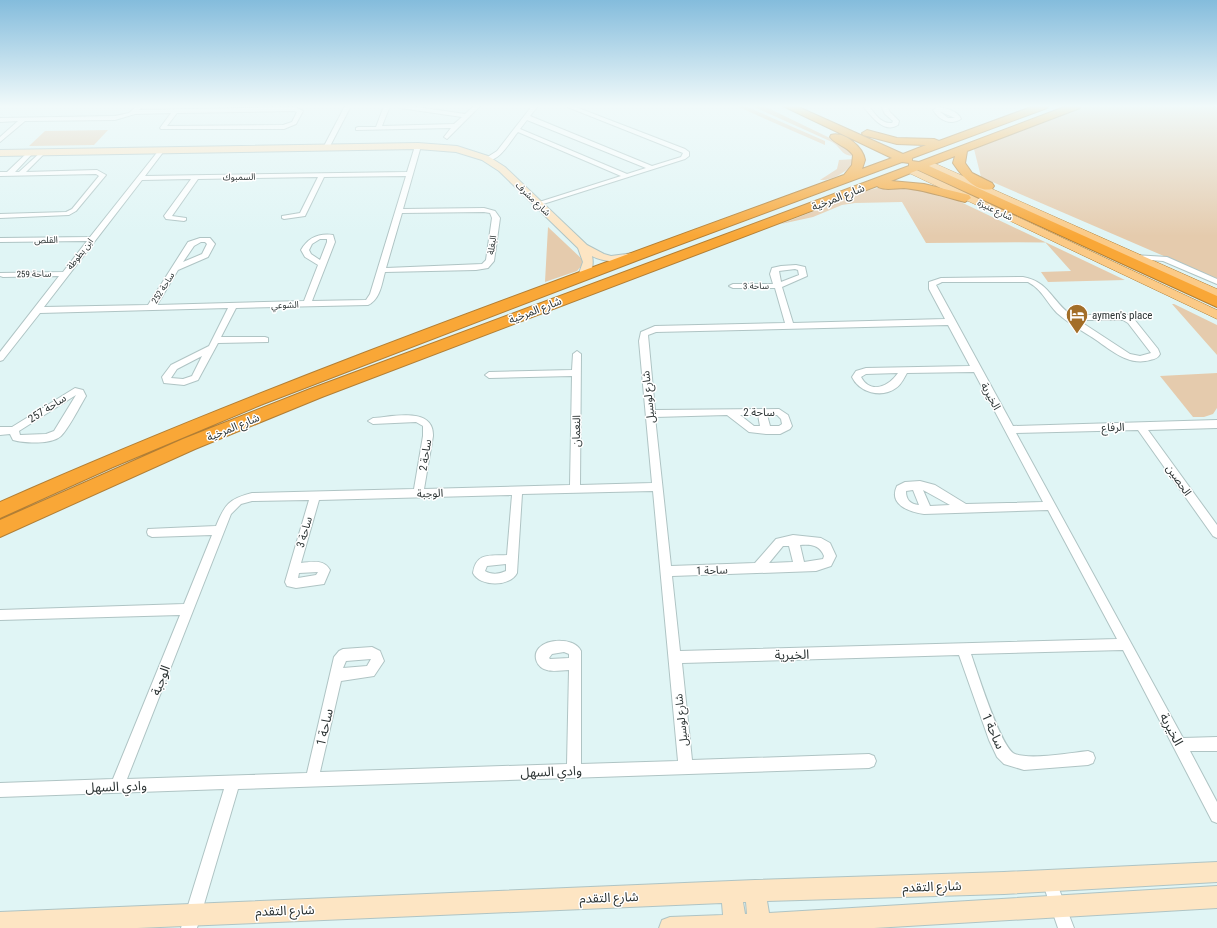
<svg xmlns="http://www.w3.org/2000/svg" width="1217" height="928" viewBox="0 0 1217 928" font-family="'Roboto Condensed','Noto Sans Arabic',sans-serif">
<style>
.green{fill:#e5cbad}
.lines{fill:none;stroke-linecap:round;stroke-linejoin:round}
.street-casing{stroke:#afc4c4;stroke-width:2}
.secondary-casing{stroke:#afc4c4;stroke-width:2}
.primary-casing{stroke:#b17e35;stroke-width:1}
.highway-casing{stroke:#b17e35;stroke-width:2}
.street{fill:#fff;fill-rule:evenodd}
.secondary{fill:#fde5c3;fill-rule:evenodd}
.primary{fill:#fbca87;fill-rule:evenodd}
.highway{fill:#f9a737;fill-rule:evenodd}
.wall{fill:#a9bbbb}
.labels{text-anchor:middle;stroke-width:3;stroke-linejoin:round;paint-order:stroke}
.far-street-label{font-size:9px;fill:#2a3232;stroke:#fff}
.street-label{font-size:11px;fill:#2a3232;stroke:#fff}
.poi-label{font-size:11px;fill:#2a3232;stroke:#fff;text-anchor:start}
.near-street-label{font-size:13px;fill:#2a3232;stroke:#fff}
</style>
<rect width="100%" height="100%" fill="#e0f5f5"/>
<path class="green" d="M736 106H745L825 141V145Z
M752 106H763L768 108 834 140 844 144 854 156C840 155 843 149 832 142Z
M1087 106H1217V279L981 177 974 149Z
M108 130 94 145 29 146 45 131Z
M855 159C850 171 832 181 820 180L837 169 839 160Z
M895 186 944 194 1125 280 1048 282 1041 272 1071 271 1045 242 926 243 902 202 855 203 842 205 813 217 781 224 866 191 877 188Z
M548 227 583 260V264L577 271 545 282Z
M1172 304H1174L1217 325V355Z
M1217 373V408L1213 414 1204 417H1193L1160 376Z"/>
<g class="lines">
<g class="street-casing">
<path id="street" d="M137 106 142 107 139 110 295 107 303 111 296 124 284 129H161L160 128 171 113 135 114 115 120 25 121 0 142V137L18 121 0 122V118L115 116 129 113ZM294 111 297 112 292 122 283 125 167 126 177 113Z
M345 106H351L329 148 324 149 323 148Z
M384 106H390L382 126 454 124 462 117 400 108 397 106H410L465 114 474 106H480L447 139 444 137 451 128 356 130V128L358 127H376Z
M532 106H538L530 116 652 166 681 157 683 153 565 106H573L685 149 689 152V156L685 159 540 205H536V203L621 176 518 132C510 141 500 162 486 160V158L497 151ZM527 120 646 168 627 174 520 129Z
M863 106H869C875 114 881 124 892 123L893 121 885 114 881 106H887L890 112 899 121 898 125C884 134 871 116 863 106Z
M938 107C946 108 958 111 961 119 951 126 939 120 933 110ZM939 111 955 118H948Z
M418 144 421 146 403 209 484 208 495 211 500 218 494 261 488 268 476 270 385 272C382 283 380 300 368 305L236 308 221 337H265L268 338V342L218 343 198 380 184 385 164 383 162 377 171 365 209 346 228 308 40 313 3 360 0 361V352L59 276 3 277 0 276V273L63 272 87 241 0 242V238L90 237 159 150 164 151 145 176 407 172 415 146ZM406 176 370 294 366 300 312 301 335 242 333 235C318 233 308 238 301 250L305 257 318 265 304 301 157 305 178 270 208 257 215 244 210 238H200L188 242 148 305 44 307 142 180 191 179 164 216 166 219 184 221 186 220V218L172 216 198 179 318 177 300 213 282 216V218L284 219 305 216 324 177ZM484 212 490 213 492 218 486 260 482 264 386 268 402 213ZM320 239H327V242L320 260 311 254 309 250 312 244ZM201 242H205L207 244 202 254 183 262 194 246ZM202 356 192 376 183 379 171 378 177 369Z
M42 151 45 153 26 172 97 170 106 175 76 211 69 215 0 218V214L66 212 72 209 99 176 96 174 0 176V172H7L28 152 33 153 15 172H19Z
M1134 255 1167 257 1217 279V284L1163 261 1137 259 1133 257Z
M796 265 805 267 807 276 782 287 793 323 945 319 929 289V282L941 278 1023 277C1048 281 1052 301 1071 315H1128L1134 319 1158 349 1160 354C1158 358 1155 359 1150 360 1127 367 1108 347 1090 336 1079 329 1067 322 1057 313 1047 303 1042 289 1028 282H942L936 285 1013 426 1217 420V428L1148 430 1217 525V538L1213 536 1138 430 1016 433 1183 738 1217 737V751H1190L1217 802V823L1212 821 1123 650 971 654C977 671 1001 749 1015 754 1031 760 1069 753 1088 751L1093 753 1095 758 1093 763 1088 765 1024 770 1004 764 997 757 989 740 959 655 682 663 692 760 869 754 874 756 876 761 874 766 869 768 238 789 197 928H181L224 789 0 797V783L113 779 180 615 0 620V610L184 604 212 535 152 537 148 535 147 532 148 529 216 526C225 504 229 499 252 493L414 489 423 436V426L416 422 373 424 368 421 373 418C392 417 434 406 433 436L424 489 570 485 572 376 489 378 485 375 489 372 572 370 573 354 577 351 581 354 580 485 652 483 639 341 641 332 655 326 785 323 775 288H733L729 286 733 284H773L770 274 772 268 781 266ZM795 269 798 270 799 275 781 282 779 271ZM1078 320H1123L1128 323 1151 353 1140 356 1130 354ZM948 325 970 366 866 368 856 371 852 377C859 392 881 399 896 388 901 385 904 378 907 373L974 372 1043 502 966 504 935 485 920 481 905 482 897 486C888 505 910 512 924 514L1048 510 1117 639 680 651 672 576 816 571 831 566 836 556 830 543 821 538 793 535 776 539 755 563 671 566 655 417 727 415 749 432 766 434H780L790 429 792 426 788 415 779 409 655 410 648 335 656 332ZM898 373C889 386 871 395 861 377L866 374ZM740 415H758L760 426H754ZM767 415H777L781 419 782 424 779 426H770ZM913 490 919 505C910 504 906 500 906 491ZM923 490 950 505 930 506ZM653 491 678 761 581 764V651C575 638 549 638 539 648 532 656 537 668 547 670 553 672 562 670 569 670L567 764 320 772 341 681 374 676 384 661 380 651 372 647 343 649 339 651 334 657 307 773 127 779 231 514 241 504 252 501 309 500 285 582 287 586 296 588 324 584 330 570C324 559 311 562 301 563L319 500 512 495 507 555C490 556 476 552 473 573 480 587 510 587 517 573L522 494ZM800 545C811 544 820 545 824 556L823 559 804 562ZM783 546H789L793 562 769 563ZM506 564V571C500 574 491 575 485 571L487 566ZM318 572 316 575 298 578 299 573ZM564 652 569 654V658L550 659 549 658 552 654ZM371 659 367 666 343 668 346 661Z
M75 388 83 390 86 396C80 406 69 428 61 436 51 445 24 443 13 440L10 434 0 435V427H12ZM76 395 54 431 46 434 20 435 19 431Z
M1049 874 1054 876 1074 928H1058L1042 881 1044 876Z"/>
</g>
<g class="secondary-casing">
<path id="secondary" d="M418 143 457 146 488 156 505 167 587 245 604 254 611 256 634 253 639 256C631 265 602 262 592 256 594 264 592 277 583 279L579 278 578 276 583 262 578 248 499 171 482 160 456 152 418 149 0 156V150Z
M1217 862V882L1004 894 767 901 769 913 1217 886V908L874 928H659L662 920 670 917 723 915 722 903 137 928H0V912L755 880 1004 872ZM743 902H746L747 914H745Z"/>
</g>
<g class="primary-casing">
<path id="primary" d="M927 160 1217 289V297L924 165 922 163 924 161Z
M910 167 1217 310V319L907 172 905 170Z"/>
</g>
<g class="highway-casing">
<path id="highway" d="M783 106H796L903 154 926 145 897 144 863 135 862 133 867 130 897 138 934 139 939 141 1034 106H1048L1047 108 912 158V161L919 162 1067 106H1081L1080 108 967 151 965 163 972 173 992 183 994 186 992 189C976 193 961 175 953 163L955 156 929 166 1217 296V307L918 170 891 181 924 184 969 195 971 198 965 202C945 197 925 190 904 188 896 188 883 191 877 186L322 397 195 449 0 537V520L183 439 310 389 909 166V163L902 162 641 259 263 404 113 467 0 518V502C276 380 561 279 844 175L852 165 853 155C847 146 836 145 830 137L831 135C844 131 863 147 865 160L862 169 892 158Z"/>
</g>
<use href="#street" class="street"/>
<use href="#secondary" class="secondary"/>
<use href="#primary" class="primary"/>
<use href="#highway" class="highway"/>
</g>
<path class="wall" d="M1210 106H1217L1215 108Z"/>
<linearGradient id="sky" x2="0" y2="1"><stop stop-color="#84bcdc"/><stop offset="0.45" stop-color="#f1fafa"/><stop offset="1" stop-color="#f1fafa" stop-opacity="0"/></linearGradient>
<rect width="1217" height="236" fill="url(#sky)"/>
<defs>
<g id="hotel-pin" transform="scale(1.15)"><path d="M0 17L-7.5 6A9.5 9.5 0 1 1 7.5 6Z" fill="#a36e28" stroke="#fff"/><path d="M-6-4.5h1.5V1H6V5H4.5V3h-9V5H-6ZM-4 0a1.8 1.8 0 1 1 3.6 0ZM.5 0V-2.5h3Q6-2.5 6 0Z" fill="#fff"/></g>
</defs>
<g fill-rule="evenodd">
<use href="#hotel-pin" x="1077" y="315"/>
</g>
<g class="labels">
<g class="far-street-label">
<text transform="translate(239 177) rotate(-1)" y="3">السمبوك</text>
<text transform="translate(533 199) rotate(44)" y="3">شارع مشرف</text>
<text transform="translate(995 210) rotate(25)" y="3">شارع عنيزة</text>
<text transform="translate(46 240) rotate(-1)" y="3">القلص</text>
<text transform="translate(492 245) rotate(-82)" y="3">البغلة</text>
<text transform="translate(80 254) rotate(-52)" y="3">ابن بطوطة</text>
<text transform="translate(34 274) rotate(-1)" y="3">ساحة 259</text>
<text transform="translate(756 286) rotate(-1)" y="3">ساحة 3</text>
<text transform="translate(163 288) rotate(-58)" y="3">ساحة 252</text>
<text transform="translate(285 305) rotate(-2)" y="3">الشوعي</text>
</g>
<g class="street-label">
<text transform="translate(838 197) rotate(-21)" y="4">شارع المرخية</text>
<text transform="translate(535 310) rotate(-21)" y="4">شارع المرخية</text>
<text transform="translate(991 396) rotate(61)" y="4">الخيرية</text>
<text transform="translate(648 397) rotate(-96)" y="4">شارع لوسيل</text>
<text transform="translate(47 408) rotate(-33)" y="4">ساحة 257</text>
<text x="759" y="416">ساحة 2</text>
<text transform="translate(233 427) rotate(-22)" y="4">شارع المرخية</text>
<text transform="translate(1113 427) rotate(-2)" y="4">الرفاع</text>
<text transform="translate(576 431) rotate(-89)" y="4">النعمان</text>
<text transform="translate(425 455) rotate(-81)" y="4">ساحة 2</text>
<text transform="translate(1179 480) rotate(55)" y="4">الحصين</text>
<text transform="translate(430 493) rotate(-2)" y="4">الوجبة</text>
<text transform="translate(304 532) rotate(-74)" y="4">ساحة 3</text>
<text transform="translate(712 570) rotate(-2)" y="4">ساحة 1</text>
<text transform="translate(681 720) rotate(-96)" y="4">شارع لوسيل</text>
</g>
<g class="poi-label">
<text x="1092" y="319">aymen's place</text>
</g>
<g class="near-street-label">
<text transform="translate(792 654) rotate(-1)" y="5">الخيرية</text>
<text transform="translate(160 680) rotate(-69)" y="5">الوجبة</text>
<text transform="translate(324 727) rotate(-77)" y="5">ساحة 1</text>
<text transform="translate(1172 729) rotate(62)" y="5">الخيرية</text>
<text transform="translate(994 731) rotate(66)" y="5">ساحة 1</text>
<text transform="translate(551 771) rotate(-2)" y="5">وادي السهل</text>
<text transform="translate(116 786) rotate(-2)" y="5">وادي السهل</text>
<text transform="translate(932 886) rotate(-2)" y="5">شارع التقدم</text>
<text transform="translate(609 897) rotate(-2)" y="5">شارع التقدم</text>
<text transform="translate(285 910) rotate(-2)" y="5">شارع التقدم</text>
</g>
</g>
</svg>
